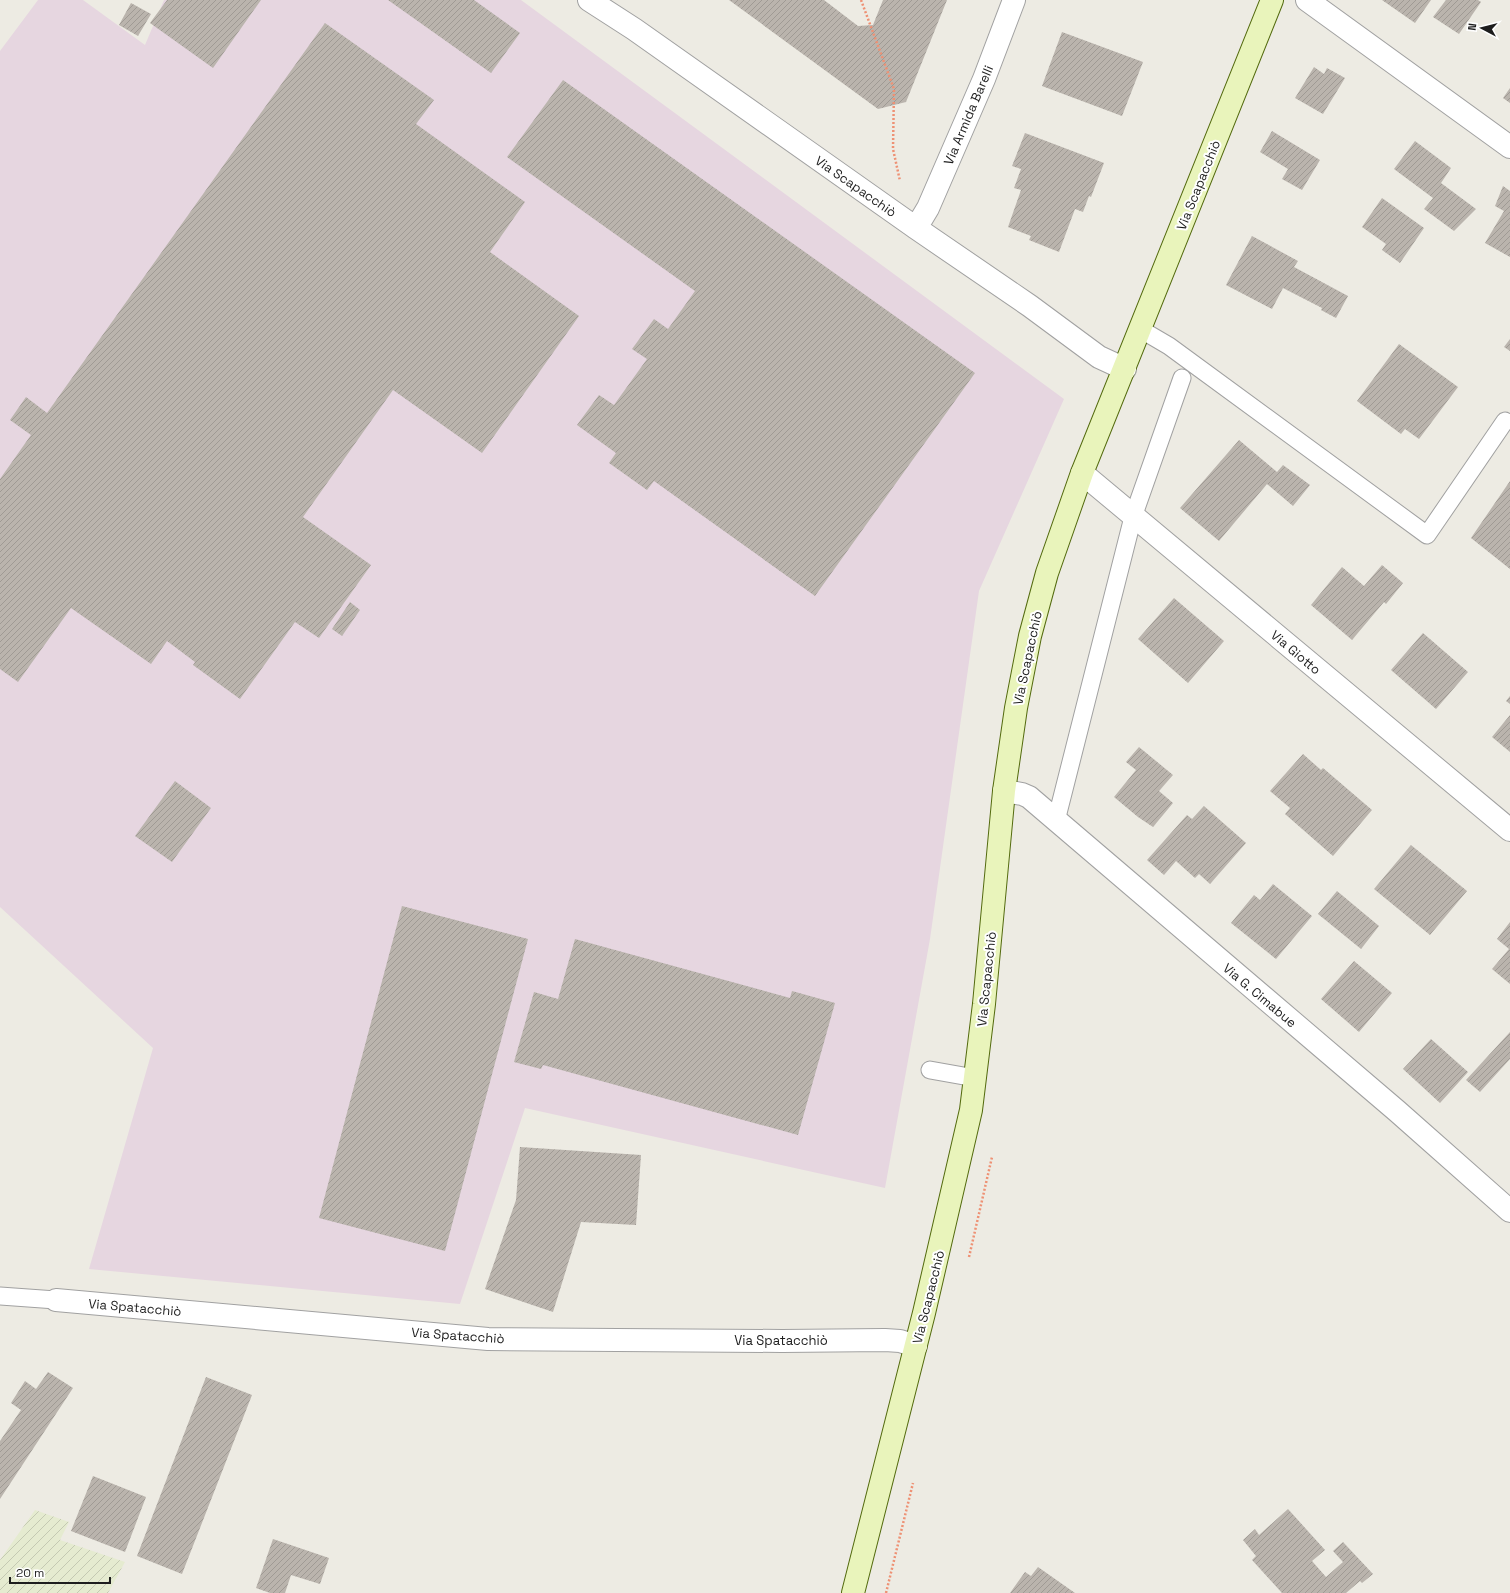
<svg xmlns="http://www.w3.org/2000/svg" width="1510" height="1593" viewBox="0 0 1510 1593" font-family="'Space Grotesk',sans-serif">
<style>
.industrial{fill:#e6d6e0}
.farmland{fill:url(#farmland-furrows)}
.building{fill:url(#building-hatch)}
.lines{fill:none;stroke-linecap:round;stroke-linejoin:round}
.lane-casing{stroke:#a1a1a1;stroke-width:19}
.street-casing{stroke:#a1a1a1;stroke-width:24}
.secondary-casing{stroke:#536a0e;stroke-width:24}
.path{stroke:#ee9174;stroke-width:2.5;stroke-dasharray:2 2;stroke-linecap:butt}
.lane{stroke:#fff;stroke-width:17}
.street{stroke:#fff;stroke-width:22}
.secondary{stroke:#e9f4bb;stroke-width:22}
.labels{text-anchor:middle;stroke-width:4;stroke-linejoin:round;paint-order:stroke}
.street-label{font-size:13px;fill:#1d1d1d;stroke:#fff}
</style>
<defs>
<pattern id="farmland-furrows" width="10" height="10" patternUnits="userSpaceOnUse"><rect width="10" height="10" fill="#e5ebd0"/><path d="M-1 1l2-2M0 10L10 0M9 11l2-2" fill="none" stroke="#c4c9b2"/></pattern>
<pattern id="building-hatch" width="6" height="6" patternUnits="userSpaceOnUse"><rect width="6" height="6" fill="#bab4ad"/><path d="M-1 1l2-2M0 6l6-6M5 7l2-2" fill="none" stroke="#9f9a94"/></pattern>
</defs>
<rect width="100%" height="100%" fill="#edebe3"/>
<path class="industrial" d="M38 0H83L145 45 164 0H521L1064 399 979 591 930 939 885 1188 525 1108 460 1304 89 1269 153 1048 0 907V51Z"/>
<path class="farmland" d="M35 1510 69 1522 60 1540 125 1562 108 1593H0V1560Z"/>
<path class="building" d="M167 0H261L213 68 150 23Z
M388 0H474L520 33 491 73Z
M729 0H824L858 26 873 25 883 0H947L906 102 878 109Z
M1382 0H1431L1415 23Z
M1446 0H1478L1481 2 1459 34 1433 17Z
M131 3 151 14 138 36 119 25Z
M325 23 434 100 416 124 525 202 490 252 579 316 482 453 393 390 303 517 371 565 319 638 295 622 240 699 193 665 195 662 167 641 151 664 71 608 18 682 0 669V479L31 435 10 420 26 397 47 413Z
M1062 32 1143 62 1122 116 1042 86Z
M1314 67 1324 74 1327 68 1345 78 1323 114 1295 98Z
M563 80 975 373 815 596 654 481 647 490 609 463 616 453 577 425 599 395 614 405 647 359 632 349 654 319 668 329 695 291 507 157Z
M1510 88V103L1503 98Z
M1272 131 1320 160 1302 190 1282 179 1288 169 1260 152Z
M1025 133 1104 163 1091 197 1089 196 1083 212 1075 209 1059 252 1029 240 1031 236 1008 227 1021 190 1014 188 1021 169 1012 166Z
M1415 141 1451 168 1441 183 1476 209 1454 231 1424 209 1433 198 1394 169Z
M1503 186 1510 191V257L1485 243 1504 211 1495 206Z
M1382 198 1424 228 1400 263 1382 250 1386 244 1362 227Z
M1252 236 1298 261 1294 267 1348 296 1336 318 1321 310 1322 308 1283 288 1272 309 1226 285Z
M1510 339V351L1504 347Z
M1399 344 1458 387 1419 439 1405 429 1401 434 1357 401Z
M1239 440 1277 472 1283 465 1310 485 1293 506 1267 484 1219 541 1180 508Z
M1510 481V569L1471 538Z
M1382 565 1403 583 1386 604 1384 602 1352 640 1311 605 1342 567 1364 586Z
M1174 598 1224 641 1188 683 1138 639Z
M350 602 360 610 342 636 332 629Z
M1423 633 1468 672 1436 709 1391 670Z
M1510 696V704L1506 701Z
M1510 715V752L1492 737Z
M1139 747 1173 775 1159 791 1173 803 1153 827 1138 817 1114 797 1136 770 1126 762Z
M1303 754 1321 770 1323 768 1372 810 1333 856 1285 814 1290 808 1270 791Z
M175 781 211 808 172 862 135 836Z
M1204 806 1246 843 1210 884 1199 874 1195 878 1176 861 1164 875 1147 860 1187 815 1192 819Z
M1411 845 1467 891 1430 935 1374 889Z
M1273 884 1312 916 1276 959 1231 923 1254 895 1260 900Z
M1337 891 1379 926 1361 949 1318 914Z
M402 906 528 939 445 1251 319 1218Z
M1510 922V984L1492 969 1509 949 1497 939Z
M575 939 790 998 792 991 835 1003 798 1135 543 1065 541 1069 514 1062 534 992 558 999Z
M1354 961 1392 993 1359 1032 1321 999Z
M1510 1032V1059L1480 1092 1466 1080Z
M1431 1039 1468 1072 1440 1103 1403 1069Z
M520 1147 641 1155 636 1225 581 1222 553 1312 485 1289 516 1200Z
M48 1372 73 1388 0 1499V1441L21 1410 11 1403 25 1381 36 1389Z
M206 1377 252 1395 182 1574 137 1556Z
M93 1476 146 1497 125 1552 71 1531Z
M1288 1509 1325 1550 1312 1561 1326 1577 1343 1562 1333 1551 1343 1542 1373 1574 1362 1583 1360 1581 1346 1593H1282L1252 1560 1256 1556 1243 1540 1255 1529 1259 1535Z
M273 1539 329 1558 320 1584 291 1575 285 1593H270L256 1588Z
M1038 1567 1075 1593H1010L1025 1572 1031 1576Z"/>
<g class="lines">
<g class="lane-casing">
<path id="lane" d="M1140 329 1169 346 1427 535 1505 421
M1056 821 1133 517 1182 378
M930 1070 975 1078
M0 1296 56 1300"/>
</g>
<g class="street-casing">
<path id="street" d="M589 0 634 29 916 228 1030 306 1099 357 1125 369
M1307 0 1510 147
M916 228 928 208 984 79 1014 0
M1082 473 1510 830
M1004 791 1022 794 1029 797 1397 1111 1510 1211
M56 1300 488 1339 782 1341 885 1340 900 1341 916 1346"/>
</g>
<g class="secondary-casing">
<path id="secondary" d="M853 1593 924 1313 971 1110 984 1004 1004 791 1016 708 1030 636 1047 573 1082 473 1272 0"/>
</g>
<path class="path" d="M861 0 894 89 893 149 900 181
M969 1257 992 1157
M886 1593 913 1483"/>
<use href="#lane" class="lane"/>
<use href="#street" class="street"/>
<use href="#secondary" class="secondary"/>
</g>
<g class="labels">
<g class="street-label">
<text transform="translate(968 115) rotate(-67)" y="5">Via Armida Barelli</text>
<text transform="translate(1198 185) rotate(-68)" y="5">Via Scapacchiò</text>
<text transform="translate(856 186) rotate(35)" y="5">Via Scapacchiò</text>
<text transform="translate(1296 652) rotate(40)" y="5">Via Giotto</text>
<text transform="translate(1027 658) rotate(-78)" y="5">Via Scapacchiò</text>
<text transform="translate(986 979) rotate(-84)" y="5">Via Scapacchiò</text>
<text transform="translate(1260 995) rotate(40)" y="5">Via G. Cimabue</text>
<text transform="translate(928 1297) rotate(-76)" y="5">Via Scapacchiò</text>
<text transform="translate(135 1307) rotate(5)" y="5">Via Spatacchiò</text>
<text transform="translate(458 1335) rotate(4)" y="5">Via Spatacchiò</text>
<text x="781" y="1345">Via Spatacchiò</text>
</g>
</g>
<g transform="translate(1482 28) rotate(277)" stroke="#ffffff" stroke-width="3" paint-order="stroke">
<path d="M0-3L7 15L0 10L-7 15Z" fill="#1d1d1d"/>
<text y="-6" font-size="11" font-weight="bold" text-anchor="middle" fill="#1d1d1d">N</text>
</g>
<path d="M10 1577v6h100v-6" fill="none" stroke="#1d1d1d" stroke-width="2"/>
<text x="16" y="1577" font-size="12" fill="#1d1d1d" stroke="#ffffff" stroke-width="3" paint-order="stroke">20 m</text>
</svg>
